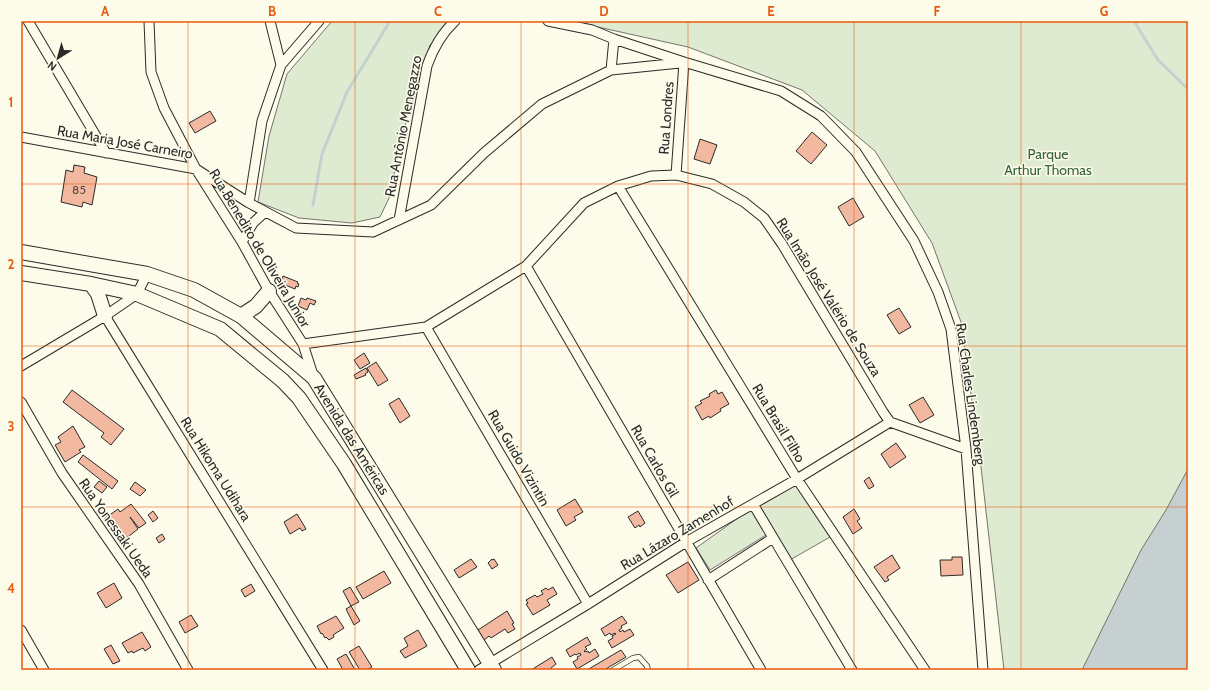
<svg xmlns="http://www.w3.org/2000/svg" width="1209" height="691" viewBox="0 0 1209 691" font-family="Cabin,sans-serif">
<style>
.green{fill:#deebd1;stroke:#74746e}
.water{fill:#c7d0d0;stroke:#74746e}
.lines{fill:none;stroke-linecap:round;stroke-linejoin:round}
.stream{stroke:#c7d0d0;stroke-width:3}
.building{fill:#f2b8a0;stroke:#2b2b2b}
.lane-casing{stroke:#2b2b2b;stroke-width:6}
.street-casing{stroke:#2b2b2b;stroke-width:11}
.primary-casing{stroke:#2b2b2b;stroke-width:16}
.lane{stroke:#fdfbea;stroke-width:4.5}
.street{stroke:#fdfbea;stroke-width:9}
.primary{stroke:#fdfbea;stroke-width:14}
.grid{fill:none;stroke:#e8590c;stroke-width:1;stroke-opacity:0.55}
.labels{text-anchor:middle;stroke-width:3;stroke-linejoin:round;paint-order:stroke}
.number-label{font-size:12px;fill:#5d4e48}
.street-label{font-size:14px;fill:#2b2b2b;stroke:#fdfbea}
.park-label{font-size:14px;fill:#34623c;stroke:#fdfbea}
.neatline{fill:none;stroke:#e8590c;stroke-width:1.5}
.grid-label{font-size:13px;text-anchor:middle;font-weight:bold;fill:#e8590c}
</style>
<rect width="100%" height="100%" fill="#fdfbea"/>
<path class="green" d="M332 21H454L430 45 400 142 390 196 380 217 352 223 299 218 258 202 269 136 287 74Z
M571 21H1188V670H1004L981 467 961 322 932 243 875 151 802 90 688 47Z
M797 482 830 537 790 560 758 507Z
M752 508 766 535 710 570 696 548Z"/>
<path class="water" d="M1188 469V670H1082L1141 550 1166 510Z"/>
<g class="lines">
<path class="stream" d="M1134 21 1158 60 1188 89
M313 205 322 154 347 92 390 21"/>
</g>
<path class="building" d="M210 111 216 121 195 133 189 123Z
M812 132 827 145 811 164 796 151Z
M700 139 717 145 710 164 694 159Z
M74 165 85 167 84 173 97 177 92 205 83 202 82 207 61 202 66 170 73 172Z
M853 198 864 217 849 226 838 207Z
M283 276 298 282 297 283 299 284 298 287 296 286 295 289 280 283Z
M301 298 306 300 307 298 316 301 314 305 310 303 307 310 298 306Z
M899 308 911 327 899 334 887 315Z
M364 353 370 363 360 369 354 360Z
M376 362 388 380 378 386 367 368Z
M366 368 368 372 365 374 366 375 356 379 354 375Z
M72 390 124 429 111 445 101 437 104 433 63 402Z
M716 390 718 394 722 392 729 404 720 409 721 411 710 418 709 416 702 420 695 407 702 403 700 401 710 396 709 394Z
M923 397 934 415 920 423 909 405Z
M399 398 410 416 400 423 389 404Z
M73 426 85 447 79 450 81 452 65 462 55 445 61 442 58 437Z
M896 443 906 457 890 468 881 454Z
M83 455 118 481 112 489 78 462Z
M869 477 874 486 869 489 864 481Z
M99 481 107 487 102 493 94 487Z
M135 482 146 490 140 496 130 489Z
M575 499 583 512 574 517 576 520 566 526 557 510Z
M131 504 146 523 139 528 130 517 138 529 124 540 118 532 115 534 104 519 118 509 120 512Z
M854 509 860 519 857 521 862 528 853 534 843 517Z
M153 511 158 518 153 522 148 515Z
M638 511 645 523 640 527 639 525 635 528 628 517Z
M297 514 306 529 302 531 300 528 290 534 284 522Z
M162 534 165 539 159 543 156 538Z
M892 555 900 568 887 577 889 580 885 582 874 567Z
M952 557H962L963 575 941 576 940 560H952Z
M471 559 477 567 459 578 454 570Z
M492 559V560L494 559 498 565 492 569 488 563Z
M688 562 699 580 678 593 666 575Z
M384 571 391 583 363 599 356 587Z
M114 583 122 598 106 608 97 593Z
M251 584 255 591 245 597 241 590Z
M350 587 359 602 351 606 343 591Z
M553 587 557 594 547 600 550 605 533 615 526 604 528 603 526 600 535 595 537 597 543 594 541 591 546 588 548 590Z
M351 606 360 621 354 625 346 609Z
M507 611 514 623 512 624 515 629 508 633 505 629 491 638 489 636 484 640 478 630Z
M191 615 198 626 185 633 179 622Z
M336 616 344 628 333 635 334 637 329 640 326 637 325 638 322 633 321 634 317 626Z
M622 616 627 623 621 626 622 628 619 630 620 632 623 630 624 632 630 629 634 635 612 648 608 641 613 638 612 636 616 634 615 633 611 635 610 633 605 636 601 629Z
M418 630 427 646 405 658 400 651 408 646 404 638Z
M142 632 151 647 145 651 143 648 133 653 132 651 128 653 122 643Z
M587 637 591 644 585 647 587 649 584 651 585 652 588 651 589 653 595 649 599 656 577 669 573 662 578 659 577 657 581 655 580 653 576 655 575 654 570 657 566 650Z
M111 645 120 661 113 664 104 649Z
M359 646 372 667 367 670H360L349 652Z
M621 650 626 657 604 670H587Z
M346 654 355 670H343L337 659Z
M552 657 556 664 551 668V670H531Z"/>
<g class="lines">
<g class="lane-casing">
<path id="lane" d="M613 670 633 658 639 657 647 666 648 670"/>
</g>
<g class="street-casing">
<path id="street" d="M28 21 106 153
M149 21 151 72 164 108 196 169 242 242 269 291 303 344 313 375
M270 21 281 65
M548 21 592 30 614 39 611 70
M614 39 684 62 781 91 821 116 856 152 914 241 938 292 951 329 966 449 983 670
M21 137 196 169 249 203 296 228 373 232 431 205 484 153 542 104 611 70 680 63
M676 175 684 62
M618 186 797 479 925 670
M249 203 262 121 281 65 319 21
M399 220 427 66C433 49 442 33 455 21
M242 242 253 223 265 212
M526 266 761 670
M147 274 137 294 105 316 323 670
M426 327 588 604
M303 344 426 327 526 266 584 203 618 186 651 176 676 175 712 184 744 202 764 218 782 244 883 412 890 422 966 449
M21 366 105 316
M21 402 62 473 139 584 188 670
M753 504 852 670
M708 580 773 538
M21 630 44 670
M479 670 588 604 686 542 797 479 890 422"/>
</g>
<g class="primary-casing">
<path id="primary" d="M21 252 147 274 194 290 241 316 314 378 494 670
M21 273 91 284 137 294 220 329 283 381 299 398 344 464 468 670
M91 284 98 294 105 316
M241 316 256 306 269 291"/>
</g>
<use href="#lane" class="lane"/>
<use href="#street" class="street"/>
<use href="#primary" class="primary"/>
</g>
<path class="grid" d="M188 21V670M355 21V670M521 21V670M688 21V670M854 21V670M1021 21V670M21 184H1188M21 346H1188M21 507H1188"/>
<g class="labels">
<g class="number-label">
<text x="79" y="194">85</text>
</g>
<g class="street-label">
<text transform="translate(666 118) rotate(-86)" y="5">Rua Londres</text>
<text transform="translate(403 126) rotate(-79)" y="5">Rua Antônio Menegazzo</text>
<text transform="translate(125 142) rotate(10)" y="5">Rua Maria José Carneiro</text>
<text transform="translate(260 248) rotate(59)" y="5">Rua Benedito de Oliveira Junior</text>
<text transform="translate(829 297) rotate(58)" y="5">Rua Imão José Valério de Souza</text>
<text transform="translate(971 394) rotate(82)" y="5">Rua Charles Lindemberg</text>
<text transform="translate(779 423) rotate(59)" y="5">Rua Brasil Filho</text>
<text transform="translate(352 439) rotate(58)" y="5">Avenida das Américas</text>
<text transform="translate(519 458) rotate(60)" y="5">Rua Guido Vizintin</text>
<text transform="translate(655 461) rotate(60)" y="5">Rua Carlos Gil</text>
<text transform="translate(216 469) rotate(58)" y="5">Rua Hikoma Udihara</text>
<text transform="translate(116 528) rotate(55)" y="5">Rua Yonessaki Ueda</text>
<text transform="translate(677 533) rotate(-31)" y="5">Rua Lázaro Zamenhof</text>
</g>
<g class="park-label">
<text x="1048" y="159">Parque<tspan x="1048" dy="16">Arthur Thomas</tspan></text>
</g>
</g>
<rect width="1209" height="691" fill="none" stroke="#fdfbea" stroke-width="44"/>
<g transform="translate(58 58) rotate(217)" stroke="#fdfbea" stroke-width="3" paint-order="stroke">
<path d="M0-3L7 15L0 10L-7 15Z" fill="#2b2b2b"/>
<text y="-6" font-size="11" font-weight="bold" text-anchor="middle" fill="#2b2b2b">N</text>
</g>
<rect x="22" y="22" width="1165" height="647" class="neatline"/>
<g class="grid-label">
<text x="105" y="16">A</text>
<text x="272" y="16">B</text>
<text x="438" y="16">C</text>
<text x="604" y="16">D</text>
<text x="771" y="16">E</text>
<text x="937" y="16">F</text>
<text x="1104" y="16">G</text>
<text x="11" y="107">1</text>
<text x="11" y="269">2</text>
<text x="11" y="431">3</text>
<text x="11" y="593">4</text>
</g>
</svg>
